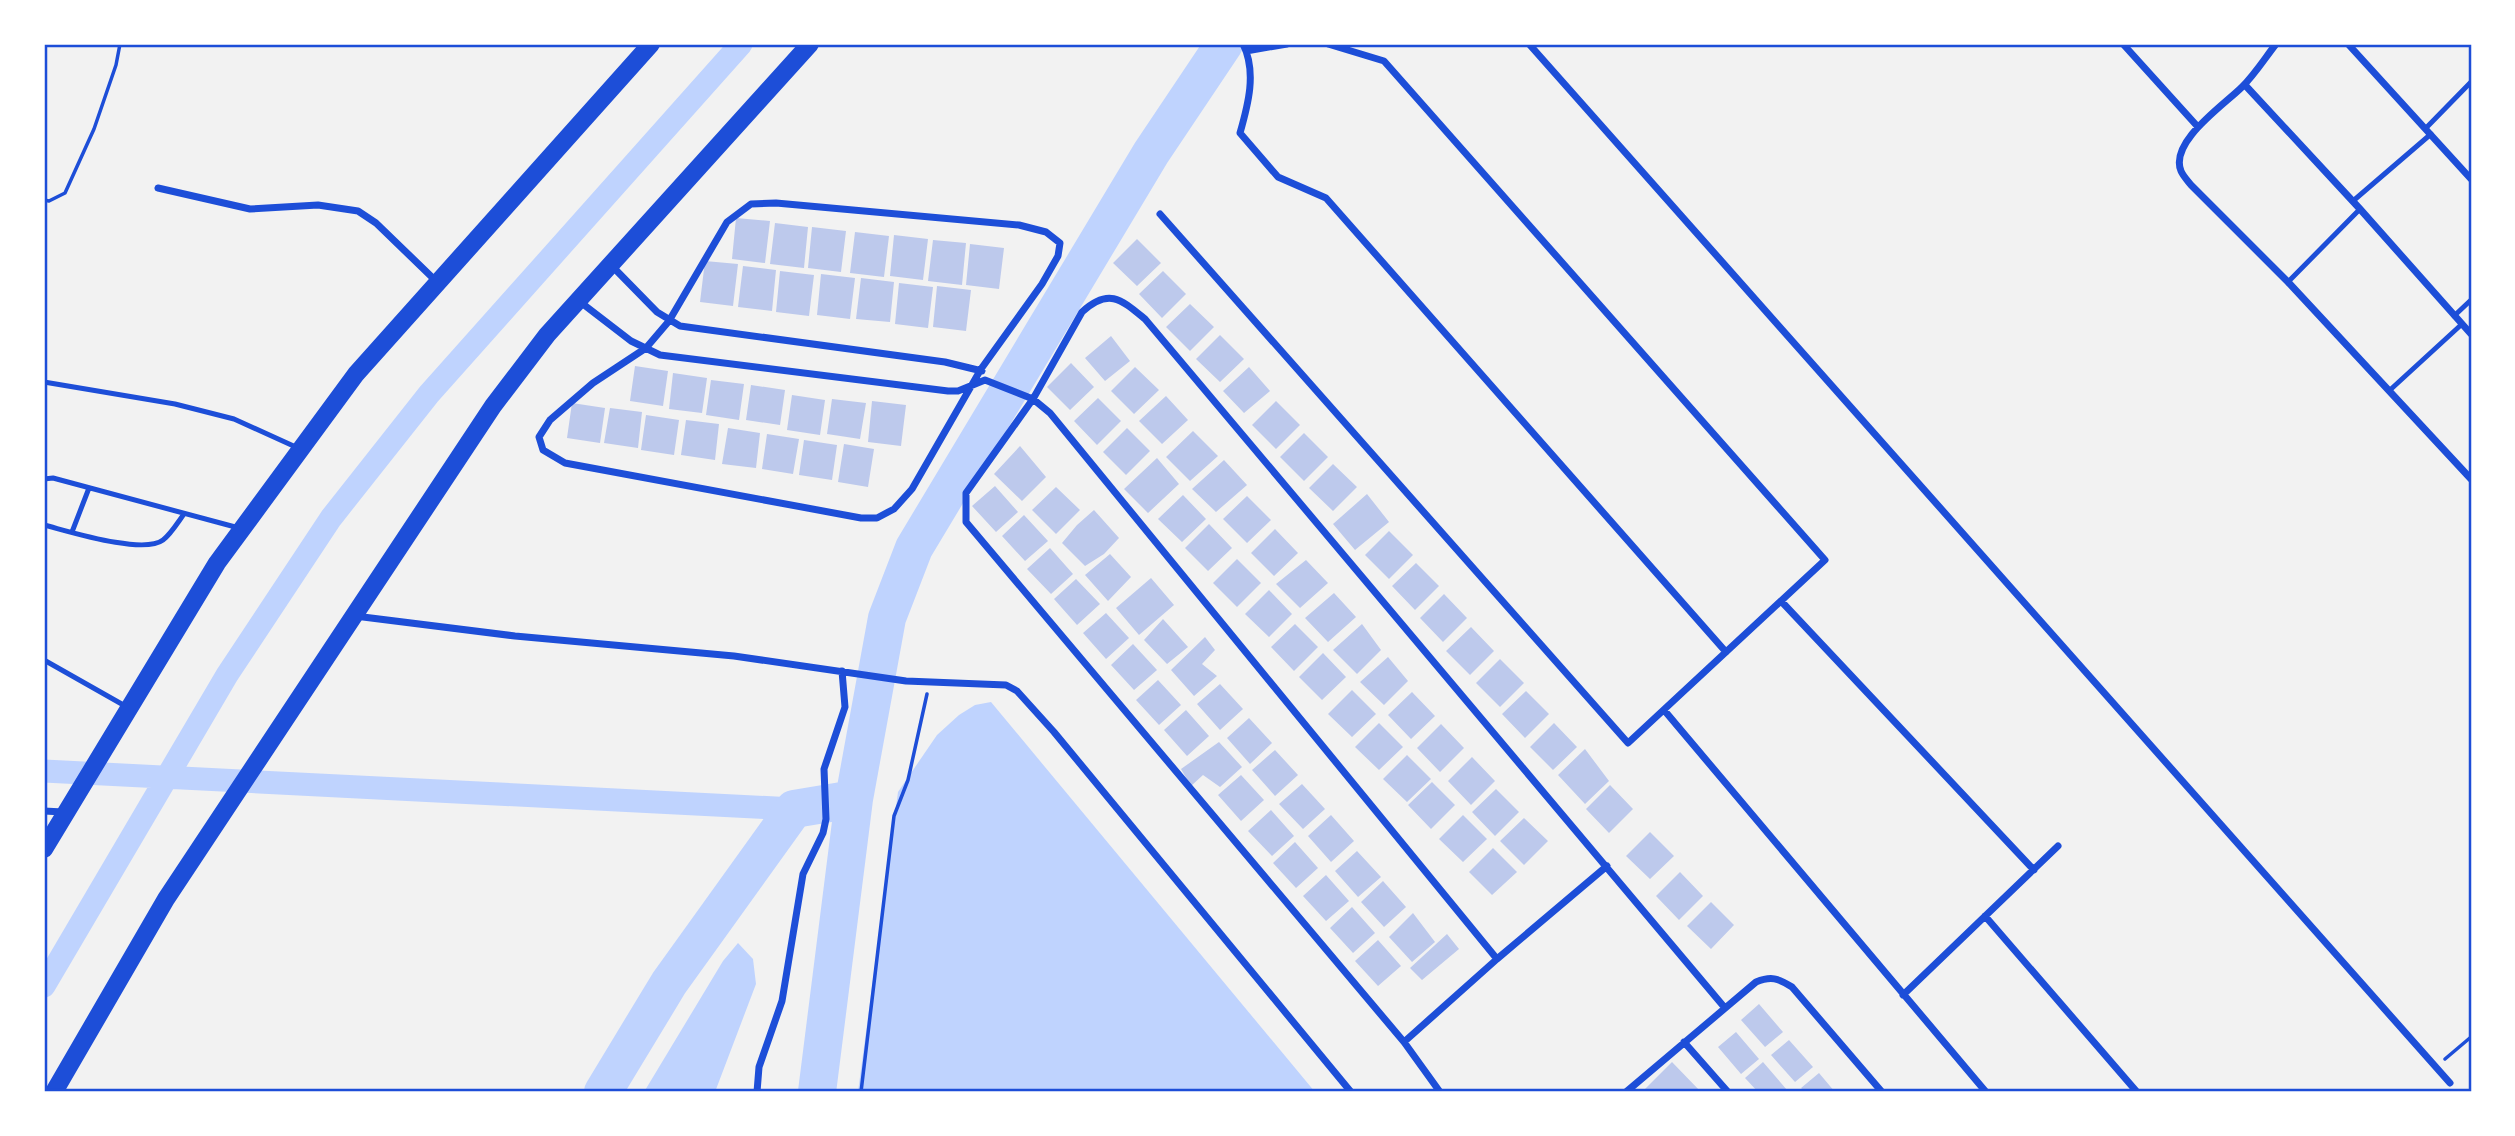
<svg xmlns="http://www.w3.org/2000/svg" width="2515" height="1136" viewBox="0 0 2515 1136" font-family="'Golos Text',sans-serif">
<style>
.water{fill:#bfd3fe}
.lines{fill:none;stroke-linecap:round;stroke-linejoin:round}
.canal{stroke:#bfd3fe;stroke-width:23}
.river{stroke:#bfd3fe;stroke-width:38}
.building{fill:#bdc9ec}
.path{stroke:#1d4ed8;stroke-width:3.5}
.service{stroke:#1d4ed8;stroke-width:5}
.minor{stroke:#1d4ed8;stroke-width:7}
.primary{stroke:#1d4ed8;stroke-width:18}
.neatline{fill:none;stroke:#1d4ed8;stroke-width:2.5}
</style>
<rect width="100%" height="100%" fill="#f2f2f2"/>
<path class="water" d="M991 702 1315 1092H858L898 792 937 735 959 715 975 705Z
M738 943 753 959 756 984 715 1092H644L723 961Z"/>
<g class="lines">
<path class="canal" d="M44 771 794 809
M44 986 227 675 331 518 429 394 741 44"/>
<path class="river" d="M603 1092 669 983 794 809 854 799
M817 1092 854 799 887 618 914 548 1151 153 1224 44"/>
</g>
<path class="building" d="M736 218 770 221 765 263 732 259Z
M775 223 808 227 804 268 770 264Z
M812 227 846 231 841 272 808 268Z
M855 232 889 236 884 277 850 273Z
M894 235 928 239 923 280 890 276Z
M1137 239 1161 263 1137 286 1113 263Z
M933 240 966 243 962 285 928 281Z
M970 244 1004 248 999 289 966 285Z
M705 261 738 264 733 306 700 302Z
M743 266 776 270 772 311 738 307Z
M780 271 814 275 809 316 776 312Z
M1163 271 1186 294 1162 318 1139 294Z
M821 274 855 278 850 319 817 315Z
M861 278 894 282 890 322 856 319Z
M899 283 933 287 928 328 895 324Z
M937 286 971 290 966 331 933 327Z
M1190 304 1214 327 1190 351 1166 327Z
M1220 335 1244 359 1220 382 1196 359Z
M1111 336 1130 361 1105 381 1085 358Z
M1071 363 1094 387 1070 410 1047 387Z
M635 366 668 371 663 406 630 401Z
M1135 367 1159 390 1134 414 1111 391Z
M1249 367 1270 391 1244 413 1223 391Z
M673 373 707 378 702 413 669 409Z
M711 380 744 384 739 420 706 415Z
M751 385 785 390 780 425 746 420Z
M792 395 825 400 820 435 787 430Z
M1166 396 1188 420 1162 444 1139 421Z
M1098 398 1121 421 1097 445 1074 421Z
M832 399 866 403 860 439 827 434Z
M872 401 906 405 901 446 868 442Z
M1276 401 1300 425 1276 449 1252 425Z
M572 403 605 408 600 443 567 438Z
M610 408 642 412 638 448 604 443Z
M646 415 679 420 674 455 641 450Z
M686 420 719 424 715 460 681 455Z
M728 428 760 433 756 468 722 464Z
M1127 428 1150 451 1126 475 1103 452Z
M1193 431 1218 456 1190 481 1166 457Z
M1304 433 1328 457 1304 481 1280 457Z
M767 434 799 439 793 474 762 469Z
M804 440 837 445 832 480 799 475Z
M844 444 874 449 868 487 838 482Z
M1020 446 1046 477 1022 501 994 474Z
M1157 458 1179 484 1148 513 1124 489Z
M1224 460 1247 485 1216 512 1192 489Z
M1333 464 1357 487 1333 511 1309 488Z
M995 486 1018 512 996 532 972 506Z
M1056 487 1080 510 1056 534 1032 510Z
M1367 494 1389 522 1355 550 1333 524Z
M1183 495 1206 519 1182 542 1158 519Z
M1247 496 1271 520 1247 543 1223 519Z
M1094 510 1119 538 1104 554 1085 566 1062 543 1077 525Z
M1024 515 1048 541 1025 561 1002 536Z
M1209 524 1232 548 1208 571 1185 548Z
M1275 529 1298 553 1274 576 1251 553Z
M1389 531 1413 555 1389 579 1365 555Z
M1050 548 1073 574 1051 594 1027 569Z
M1110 554 1131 577 1108 601 1085 575Z
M1237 559 1261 583 1237 607 1213 583Z
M1306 560 1328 583 1300 608 1276 584Z
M1416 563 1439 586 1415 610 1392 586Z
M1151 578 1174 605 1139 635 1116 608Z
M1076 579 1100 604 1077 625 1054 599Z
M1269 590 1292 614 1269 637 1245 614Z
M1334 593 1356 617 1328 642 1305 618Z
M1444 594 1467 618 1443 642 1420 618Z
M1106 613 1129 638 1106 659 1083 633Z
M1163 619 1188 647 1167 664 1144 640Z
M1295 624 1318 647 1294 671 1271 647Z
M1362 624 1381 650 1357 674 1333 650Z
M1471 627 1494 651 1470 675 1446 651Z
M1205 637 1215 650 1202 664 1217 676 1194 696 1171 670Z
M1133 644 1157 670 1134 690 1111 665Z
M1323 653 1346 677 1322 700 1299 677Z
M1388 657 1408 681 1384 705 1360 682Z
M1500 659 1524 683 1500 707 1476 683Z
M1158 680 1181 705 1159 725 1136 700Z
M1220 684 1243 709 1220 730 1197 704Z
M1352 690 1376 714 1352 737 1328 714Z
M1526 691 1549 714 1525 738 1502 714Z
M1412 692 1435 716 1411 739 1388 715Z
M1186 710 1209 736 1187 756 1164 730Z
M1249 718 1272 743 1250 764 1227 738Z
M1379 723 1403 747 1379 770 1355 747Z
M1554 723 1577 747 1553 770 1530 747Z
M1441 724 1464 748 1440 772 1417 748Z
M1219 742 1242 767 1220 787 1203 775 1191 786 1181 769Z
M1585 749 1609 781 1585 804 1558 775Z
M1275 750 1298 775 1275 796 1252 770Z
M1407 755 1431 779 1407 802 1383 779Z
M1472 757 1495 781 1471 805 1448 781Z
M1241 775 1264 800 1241 821 1218 795Z
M1432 782 1455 805 1431 829 1408 805Z
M1302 784 1325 809 1303 829 1279 804Z
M1610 785 1633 809 1609 833 1586 809Z
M1496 789 1519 812 1495 836 1472 812Z
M1271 810 1294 836 1272 856 1248 831Z
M1331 815 1354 841 1331 862 1308 836Z
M1463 815 1487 839 1463 862 1439 839Z
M1524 818 1548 841 1524 865 1500 841Z
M1650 832 1674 856 1650 879 1626 856Z
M1295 842 1318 868 1296 888 1273 863Z
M1493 848 1517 872 1492 895 1469 872Z
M1357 851 1381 877 1358 897 1335 871Z
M1680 872 1703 896 1679 920 1656 896Z
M1326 875 1349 901 1326 921 1303 896Z
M1383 881 1406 907 1384 927 1361 902Z
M1711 902 1734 925 1711 949 1687 926Z
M1352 907 1375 933 1353 953 1330 928Z
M1413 913 1435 942 1412 962 1389 937Z
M1447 934 1459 949 1422 980 1410 968Z
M1378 940 1401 966 1378 986 1355 961Z
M1759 1004 1783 1032 1765 1047 1741 1020Z
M1736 1032 1759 1059 1741 1074 1718 1047Z
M1789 1040 1813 1067 1795 1082 1771 1055Z
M1672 1062 1701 1092H1646L1644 1090Z
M1763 1062 1787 1090 1784 1092H1758L1745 1078Z
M1819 1073 1835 1092H1805L1801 1088Z"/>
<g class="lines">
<path class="path" d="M44 200 49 201 65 193 94 129 116 65 120 44
M2445 1059 2471 1037
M861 1092 894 816 908 780 927 694"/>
<path class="service" d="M2426 128 2471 82
M2353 201 2431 134
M2288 282 2360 209
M2454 316 2471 300
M44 382 175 404 234 419 298 448
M2390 390 2462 324
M44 479 53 478 239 528
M44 525C68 531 143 555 163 540 171 534 178 522 184 514
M72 532 89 488
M44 660 127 707"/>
<path class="minor" d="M1243 44C1257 72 1248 105 1240 133L1278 177 1326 198 1726 652
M1529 44 2450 1083
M2123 44 2198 127
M2276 44C2265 58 2255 74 2242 87 2224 105 2169 142 2181 171 2183 176 2188 181 2191 185L2288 282 2471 479
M2348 44 2471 179
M1246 51 1287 44
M2245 85 2360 209 2471 334
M158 188 250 209 318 205 358 211 376 223 437 282
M776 203 1019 225 1046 232 1060 243 1058 256 1042 284 981 369 912 489 894 509 877 518H861L565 463 543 450 539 437 550 420 593 383 646 348 669 321 727 222 751 204Z
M1160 214 1628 743 1825 560 1384 61 1328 44
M612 266 657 312 680 326 945 362 982 371
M579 301 631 341 660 355 948 391H958L985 380 1033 399 1050 413 1497 959
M1781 601 2034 870
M355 616 515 636 734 656 906 681 1006 685 1017 691 1054 732 1351 1092
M1664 710 1986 1092
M44 811 63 812
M1985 916 2137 1092
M1903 995 2058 846
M1404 1042 1497 959 1607 866
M1684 1042 1728 1092
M757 1092 759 1067 782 1001 803 874 823 833 826 819 824 769 845 707 842 671
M1440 1092 1404 1042 966 522V493L1033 399 1082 312C1109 287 1122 300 1145 319L1725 1008
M1626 1092 1756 982C1771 976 1778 978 1792 987L1882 1092"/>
<path class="primary" d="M44 849 217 563 356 374 651 44
M54 1092 166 899 493 406 547 335 810 44"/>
</g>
<rect width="2515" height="1136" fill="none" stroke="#ffffff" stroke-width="91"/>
<rect x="46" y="46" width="2424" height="1044" class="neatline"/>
</svg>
